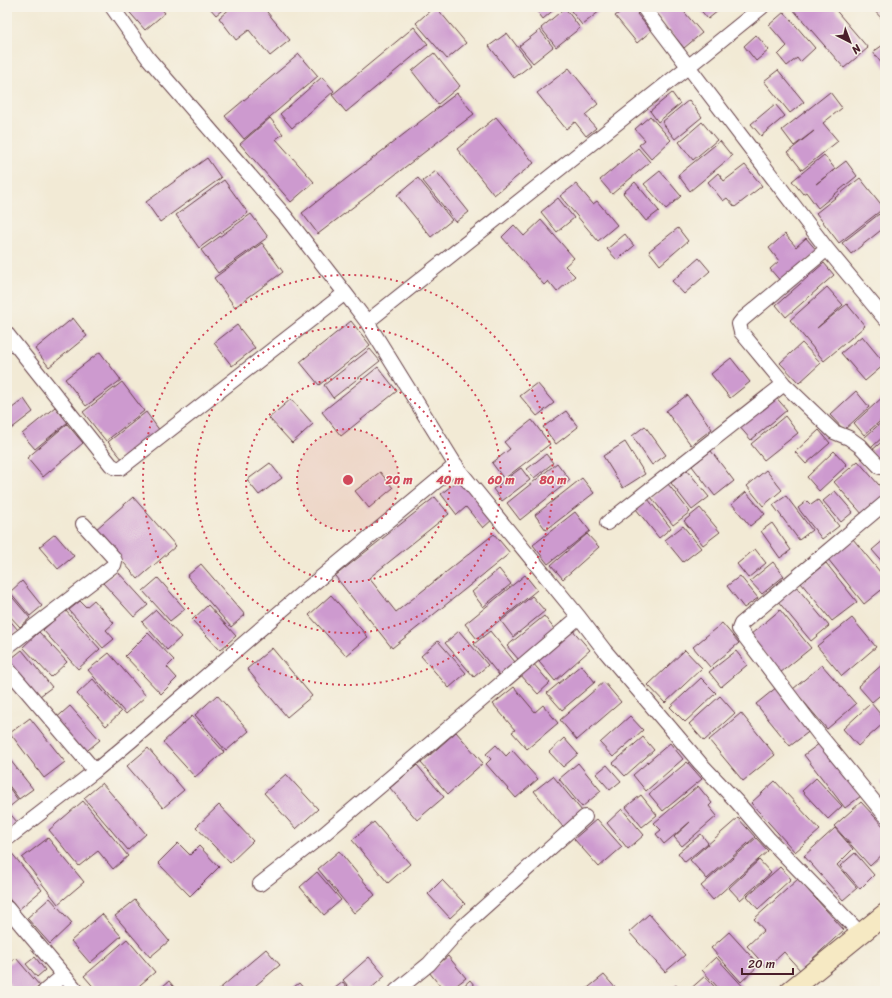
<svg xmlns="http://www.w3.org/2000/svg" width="892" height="998" viewBox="0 0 892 998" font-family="Sriracha,sans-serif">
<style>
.building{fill:#cd9acf}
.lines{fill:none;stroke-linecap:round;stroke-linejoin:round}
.street-casing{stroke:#633d44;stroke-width:16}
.secondary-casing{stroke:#633d44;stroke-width:22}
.street{stroke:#fff;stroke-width:14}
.secondary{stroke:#f6e9c3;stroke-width:20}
.ring{fill:none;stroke:#d1495b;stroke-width:2;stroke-dasharray:2 4}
.centre{fill:#d1495b;stroke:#f7f3e8;stroke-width:2}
.ring-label{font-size:12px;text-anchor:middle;font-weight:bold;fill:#d1495b;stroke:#f7f3e8;stroke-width:3;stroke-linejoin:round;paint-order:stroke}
</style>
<rect width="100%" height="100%" fill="#f7f3e8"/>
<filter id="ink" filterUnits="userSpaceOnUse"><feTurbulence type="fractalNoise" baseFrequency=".025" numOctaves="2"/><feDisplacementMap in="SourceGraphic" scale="8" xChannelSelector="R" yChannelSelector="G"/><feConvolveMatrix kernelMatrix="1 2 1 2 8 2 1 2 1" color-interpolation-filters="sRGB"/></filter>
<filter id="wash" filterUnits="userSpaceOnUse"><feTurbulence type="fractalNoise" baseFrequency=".012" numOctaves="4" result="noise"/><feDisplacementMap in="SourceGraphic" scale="16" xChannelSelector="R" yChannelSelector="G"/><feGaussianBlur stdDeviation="0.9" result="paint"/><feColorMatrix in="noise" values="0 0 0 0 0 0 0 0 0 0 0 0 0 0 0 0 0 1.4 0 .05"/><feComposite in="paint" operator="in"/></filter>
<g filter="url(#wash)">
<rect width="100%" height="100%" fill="#f2ead5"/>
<g id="blocks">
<path class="building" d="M125 7H160L165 13 145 30Z
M209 7H226L216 15Z
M232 7H263L290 40 270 56 249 30 236 40 219 18Z
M434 7H436L466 43 447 59 416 23Z
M534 7H557L543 19Z
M568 7H605L582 25Z
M627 7H637L641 11 637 14 651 31 637 43 615 16Z
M657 7H680L702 33 684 48 653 10Z
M698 7H723L708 19Z
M791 7H833L868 48 844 68Z
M871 7H885V18L883 20Z
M565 8 580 28 556 47 541 28Z
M784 12 815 48 800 62 797 58 787 66 778 55 787 46 769 25Z
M414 27 428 44 346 112 332 95Z
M540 30 553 47 533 63 519 46Z
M507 33 531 65 514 78 489 46Z
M756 35 769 50 756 61 744 46Z
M883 45 885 47V68L873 52Z
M434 53 460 86 438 104 412 71Z
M299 54 318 76 244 139 225 116Z
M569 68 598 104 585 115 596 128 586 136 575 122 566 129 537 93Z
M778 70 804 102 790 113 764 81Z
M322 77 334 91 292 128 280 114Z
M830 92 842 108 823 123 838 141 802 170 788 152 814 131 794 146 782 130Z
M457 93 474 114 318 234 302 213Z
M672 93 680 104 658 122 650 111Z
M689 100 702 117 675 139 662 122Z
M775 104 785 116 761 136 751 124Z
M650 116 671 140 651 159 639 145 645 140 635 129Z
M496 117 534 163 494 195 457 149Z
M270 118 283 134 276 139 314 182 291 202 240 144Z
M702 122 717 140 693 160 679 142Z
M720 141 732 156 690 191 678 175Z
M638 148 650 162 612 194 600 180Z
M824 155 835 169 816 184 846 161 857 176 818 208 806 192 803 194 792 181Z
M207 158 221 178 160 222 146 202Z
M745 165 762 186 735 207 727 198 723 201 708 182 718 173 724 181Z
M436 171 469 212 456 222 423 181Z
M660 171 681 196 666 209 644 184Z
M418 178 452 220 431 237 397 195Z
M860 178 884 208 839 243 816 213Z
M224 180 248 213 199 248 176 215Z
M635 182 659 211 646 221 623 193Z
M576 184 593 204 597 201 617 225 598 241 560 196Z
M558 198 574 218 557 232 541 212Z
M251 214 268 237 218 273 201 250Z
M879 214 885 222V227L851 254 842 243Z
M541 220 574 258 565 266 575 276 557 292 548 281 544 285 502 237 514 225 524 236Z
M678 228 688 241 660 265 649 251Z
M625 234 634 246 617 260 607 249Z
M785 234 796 247 806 238 818 252 782 283 770 269 779 261 769 248Z
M262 243 283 272 235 307 214 278Z
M699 258 710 271 684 294 672 281Z
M824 263 834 275 786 317 776 305Z
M827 287 843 305 817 328 847 304 865 326 824 361 790 320Z
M73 318 87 336 49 367 35 349Z
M351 321 370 345 319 385 300 362Z
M237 325 255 348 232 366 214 343Z
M862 336 885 364 865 381 841 353Z
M802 343 821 363 799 383 780 363Z
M370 349 380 361 333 398 324 385Z
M100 352 121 380 86 406 65 379Z
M731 358 750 382 730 398 711 374Z
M378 367 397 391 341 436 322 412Z
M885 372V380L881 375Z
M122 382 144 411 106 441 83 412Z
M537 383 554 403 537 416 520 396Z
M856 391 869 407 844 430 830 415Z
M687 395 712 429 691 445 666 411Z
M774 395 787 410 751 440 738 425Z
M885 395V417L864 435 854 423Z
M24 399 33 412 7 432V412Z
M291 399 313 424 292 443 269 418Z
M55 407 68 422 35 449 22 434Z
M566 411 578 427 556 444 543 427Z
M146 412 160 431 123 460 108 442Z
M785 416 798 433 764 460 751 444Z
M885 419V435L872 447 864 438Z
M532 420 550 444 504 479 492 463 510 449 504 442Z
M67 424 83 443 43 477 27 458Z
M645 426 666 455 652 465 632 436Z
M819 430 830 443 806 464 795 452Z
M885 439V456L879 461 871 451Z
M625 442 645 474 623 488 603 456Z
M711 451 734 481 715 496 692 466Z
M834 451 847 465 819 491 807 477Z
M546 454 553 463 534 478 527 469Z
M858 461 885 492V495L863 515 834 482Z
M270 463 282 478 259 495 247 480Z
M557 463 570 480 520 520 507 503Z
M521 468 530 480 502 501 493 489Z
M687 470 709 497 692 510 671 483Z
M766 470 782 490 763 506 747 486Z
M380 472 393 488 369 508 355 491Z
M461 478 493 519 483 528 466 507 457 515 441 494Z
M582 478 594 493 546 530 535 515Z
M668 484 690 512 673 525 651 497Z
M835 491 853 512 841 522 823 501Z
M746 492 765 514 750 526 732 504Z
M786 496 812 530 799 540 773 505Z
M133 497 176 546 138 579 95 530Z
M435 497 449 514 369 578 396 612 494 534 510 553 392 648 335 576Z
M648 499 671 528 659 538 636 509Z
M818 500 839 526 822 539 798 508 807 501 811 505Z
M700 508 720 532 703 545 684 521Z
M575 512 590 531 548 564 533 545Z
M772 523 791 550 780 558 761 531Z
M683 526 701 548 683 562 665 540Z
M55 534 74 556 58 569 39 547Z
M587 534 599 547 563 579 551 565Z
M853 539 885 578V587L864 604 828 559Z
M885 539V565L872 550Z
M755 549 766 563 748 578 737 564Z
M773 562 784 576 762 594 750 581Z
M826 563 857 602 832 621 801 583Z
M201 564 245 615 231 627 187 576Z
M499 569 511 584 483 607 472 592Z
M117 571 148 605 134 617 103 583Z
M525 575 537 590 477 639 465 624Z
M740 576 758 598 744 608 727 586Z
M158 578 185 609 170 621 143 591Z
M22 581 42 606 30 616 10 592Z
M795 585 829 626 811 641 777 600Z
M7 591 30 618 20 627 7 613Z
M331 595 368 637 346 656 309 615Z
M532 596 545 611 513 637 501 621Z
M94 600 114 623 106 630 114 639 103 648 69 610 80 601 86 607Z
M208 605 236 636 220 650 192 620Z
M65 610 100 649 78 669 43 630Z
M156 610 181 637 167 650 142 622Z
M780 610 811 648 780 673 750 635Z
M544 616 555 630 519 660 507 646Z
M7 617 18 630 7 639Z
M852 618 876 647 842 676 817 646Z
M722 623 739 643 710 667 693 647Z
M570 627 590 650 555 681 535 657Z
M459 631 488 665 474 677 445 643Z
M490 631 515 662 499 675 474 644Z
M39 632 67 662 51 677 23 647Z
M148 633 174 660 167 667 177 678 161 694 125 656Z
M438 641 466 673 449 688 421 656Z
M272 648 312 696 287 717 247 669Z
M22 650 52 687 36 699 7 662Z
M685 650 702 668 665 703 648 685Z
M736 651 747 665 721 687 709 672Z
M109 653 146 696 126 714 88 670Z
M532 662 550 683 538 694 519 673Z
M884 663 885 664V691L872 702 858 686Z
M581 665 595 682 562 710 547 693Z
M822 665 856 704 827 729 793 689Z
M701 678 716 693 685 722 670 707Z
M93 679 121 712 106 726 77 694Z
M604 682 621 702 577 740 560 720Z
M514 687 535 712 543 705 558 723 527 749 512 732 515 730 493 704Z
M777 687 811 730 790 746 756 704Z
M217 695 249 731 226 751 195 715Z
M720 696 735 713 704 741 689 724Z
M871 703 885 720V722L858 746 843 729Z
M70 706 100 740 83 754 54 720Z
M741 713 775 755 743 781 709 740Z
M192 716 224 752 195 777 163 742Z
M630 716 643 730 613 757 600 743Z
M30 718 65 762 44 778 10 733Z
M456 732 483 763 448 794 421 763Z
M643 737 654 750 625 776 613 763Z
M564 738 578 754 563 767 549 752Z
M670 743 683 759 646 791 633 775Z
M820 743 861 796 845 808 804 755Z
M496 745 506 756 512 750 538 779 516 798 486 764 491 759 486 754Z
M148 748 184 790 163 808 127 766Z
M7 756 33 789 19 799 7 783Z
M687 762 702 779 663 811 649 794Z
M578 763 601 791 582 807 559 779Z
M417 765 444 797 417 820 390 788Z
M607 765 621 781 610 790 596 774Z
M286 774 318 809 296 829 264 793Z
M553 776 582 811 563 827 534 791Z
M816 778 842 806 828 819 802 791Z
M885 779V788L881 783Z
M775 781 820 830 795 852 751 803Z
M102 783 146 834 128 850 84 798Z
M7 785 18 800 8 808 7 806Z
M698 786 712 803 709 806 717 816 682 846 674 837 690 822 664 844 656 834 661 830 654 823Z
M641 795 657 815 642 827 626 807Z
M83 801 128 856 113 869 98 851 79 866 49 830Z
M861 802 885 828V837L882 839 885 842V852L870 866 834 826Z
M219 805 253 841 230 863 196 827Z
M622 809 644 835 628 849 607 823Z
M7 810 17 822 7 831Z
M738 818 755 837 707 879 690 860Z
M597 819 622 847 599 867 574 839Z
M374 822 410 864 388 883 352 840Z
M835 828 853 849 837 865 857 888 843 900 804 856Z
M701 834 708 843 685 862 678 853Z
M48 838 84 882 58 904 22 858Z
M756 838 768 851 713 900 701 886Z
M178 843 190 855 199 846 219 867 190 896 158 863Z
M10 851 42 890 18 910 7 896V853Z
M339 851 375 895 354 913 318 869Z
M855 853 874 875 860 889 840 866Z
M759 860 771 873 740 900 729 888Z
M780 867 791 879 758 909 747 896Z
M317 872 341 900 324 915 300 887Z
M798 879 844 930 800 970 784 952 767 968 747 946 764 930 754 919Z
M442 880 465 904 450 918 428 894Z
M50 898 72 923 50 944 27 918Z
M135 900 169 941 150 957 115 916Z
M102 914 121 936 90 963 71 941Z
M649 914 685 955 665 972 629 932Z
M729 932 759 965 741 982 711 948Z
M127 939 155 972 133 991H97L84 976Z
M266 949 280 965 249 991H217Z
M448 956 466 978 449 991H444L429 972Z
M35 957 45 970 37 977 26 964Z
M369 957 385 976 368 991H352L343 980Z
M716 957 747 991H721L702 970Z
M16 958 40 986 33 991H15L7 982V965Z
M604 975 618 991H584Z
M705 976 718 991H688Z
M470 980 479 991H458Z
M169 981 177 991H157Z
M343 982 350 991H331Z
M299 983 306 991H289Z
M676 985 682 991H669Z"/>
</g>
</g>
<g filter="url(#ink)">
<use href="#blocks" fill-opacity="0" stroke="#633d44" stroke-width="1"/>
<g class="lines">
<g class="street-casing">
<path id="street" d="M112 7 148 58 285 216 345 293 367 322 458 469 579 617 605 651 700 763 737 802 768 838 861 934
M643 7 827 249 885 319
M827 249 743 319 739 324 741 332 784 384 834 432 849 438 860 446 880 467
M367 322 689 66 762 7
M7 334 111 465 116 468H121L345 293
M885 503 741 624 739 629 818 733 885 815
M607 523 784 384
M7 647 114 565 115 561 113 557 83 524
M7 668 95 771
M7 839 95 771 132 740 302 593 456 465
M260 884 324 834 579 617
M7 908 77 991
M45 991 63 976
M396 991 429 964 460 929 585 817"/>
</g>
<g class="secondary-casing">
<path id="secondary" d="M790 991 885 914"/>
</g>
<use href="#street" class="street"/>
<use href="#secondary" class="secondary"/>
</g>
</g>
<circle cx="348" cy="480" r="51" fill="#d1495b" fill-opacity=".12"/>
<g class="ring">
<circle cx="348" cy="480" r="51"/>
<circle cx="348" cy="480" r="102"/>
<circle cx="348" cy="480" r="153"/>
<circle cx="348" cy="480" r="205"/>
</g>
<circle cx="348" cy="480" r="6" class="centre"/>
<g class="ring-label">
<text x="399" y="484">20 m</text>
<text x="450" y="484">40 m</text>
<text x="501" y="484">60 m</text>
<text x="553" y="484">80 m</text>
</g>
<rect width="892" height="998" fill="none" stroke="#f7f3e8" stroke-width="24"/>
<g transform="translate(850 42) rotate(138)" stroke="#f7f3e8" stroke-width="3" paint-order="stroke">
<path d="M0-3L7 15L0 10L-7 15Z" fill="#4a1f2b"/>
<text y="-6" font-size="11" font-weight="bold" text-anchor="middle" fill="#4a1f2b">N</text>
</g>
<path d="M742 968v6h51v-6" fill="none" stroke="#4a1f2b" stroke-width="2"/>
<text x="748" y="968" font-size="12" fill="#4a1f2b" stroke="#f7f3e8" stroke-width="3" paint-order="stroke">20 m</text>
</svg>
